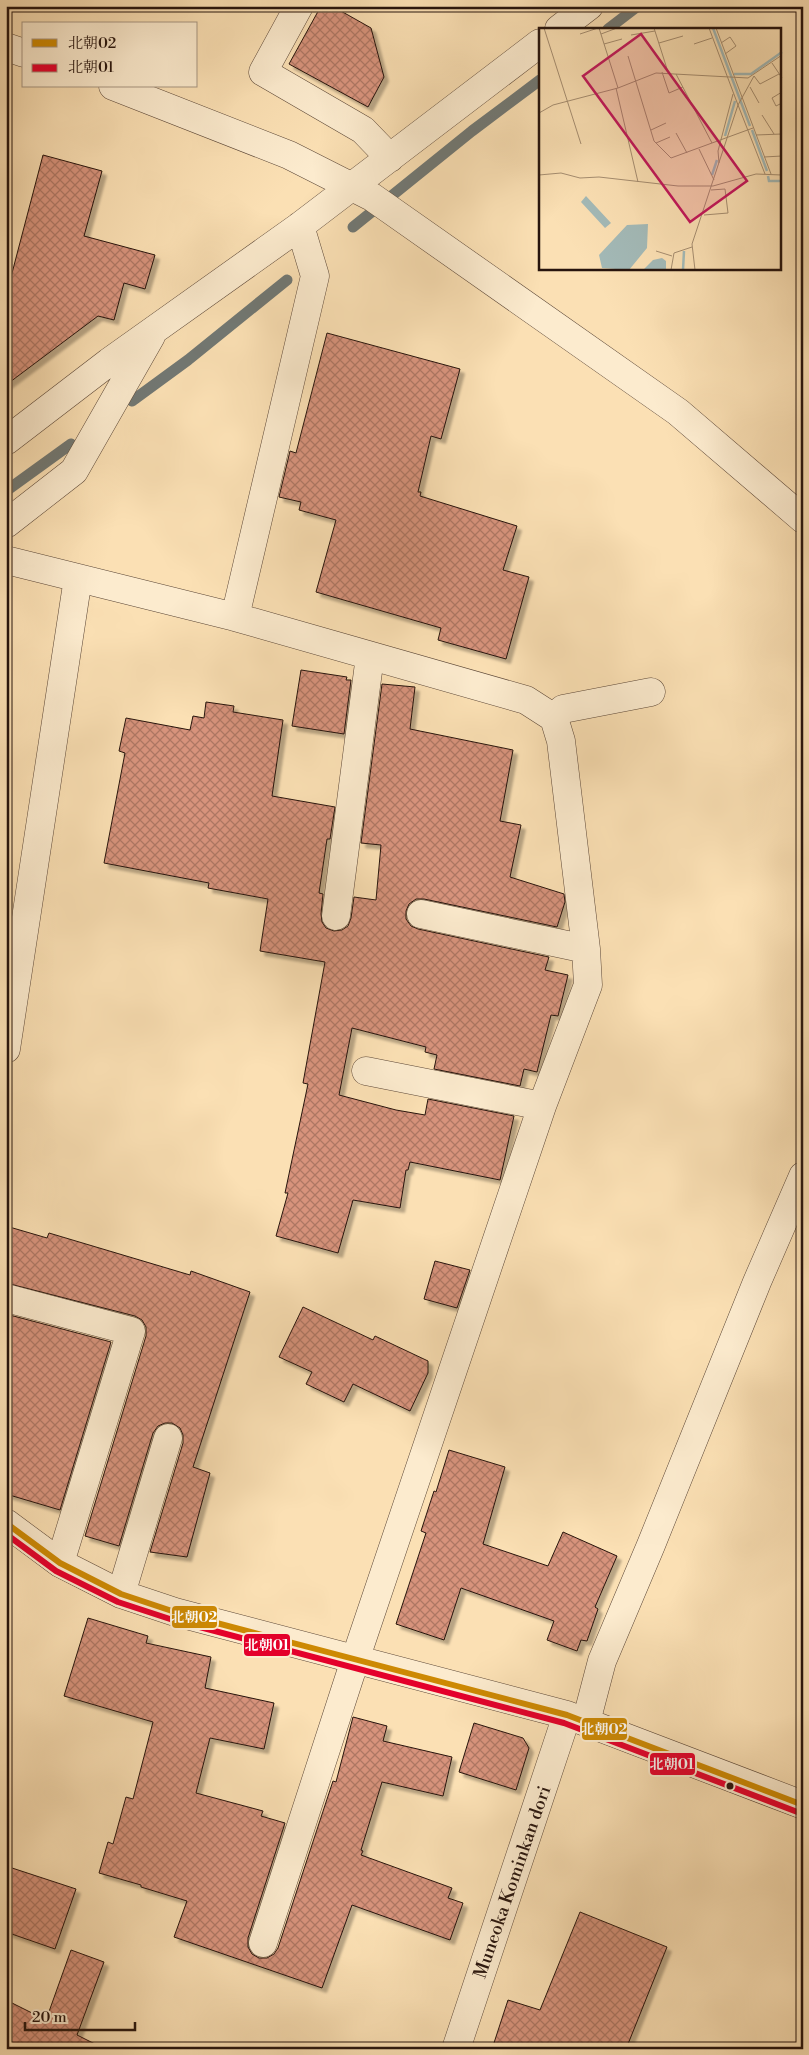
<svg xmlns="http://www.w3.org/2000/svg" width="809" height="2055" viewBox="0 0 809 2055" font-family="'Libre Bodoni','Noto Serif JP',serif">
<style>
.lines{fill:none;stroke-linecap:round;stroke-linejoin:round}
.stream{stroke:#717874;stroke-width:11}
.building{fill:url(#building-cross-hatch);stroke:#27140d;filter:url(#shadow)}
.minor-casing{stroke:#5c4737;stroke-width:29}
.minor{stroke:#fcebce;stroke-width:28}
.bus-1-casing{stroke:#fcebce;stroke-width:10}
.bus-2-casing{stroke:#fcebce;stroke-width:10}
.bus-1{stroke:#cd8903;stroke-width:6}
.bus-2{stroke:#e4002b;stroke-width:6}
.bus-dot{fill:#27140d;stroke:#fcebce;stroke-width:2}
.labels{text-anchor:middle;stroke-width:4;stroke-linejoin:round;paint-order:stroke}
.street-label{font-size:18px;fill:#27140d;stroke:#fcebce}
.inset-river{fill:none;stroke:#a3bab8;stroke-width:2.5}
.inset-road{fill:none;stroke:#a68e71;stroke-width:1}
.view{fill:#c2185b;fill-opacity:0.15;stroke:#c2185b;stroke-width:2.5}
.inset-edge{fill:none;stroke:#27140d;stroke-width:2.5}
.line-badge{stroke:#fcebce;stroke-width:2}
.badge-label{font-size:14px;text-anchor:middle;font-weight:bold;fill:#fff}
</style>
<defs>
<pattern id="building-cross-hatch" width="8" height="8" patternUnits="userSpaceOnUse" patternTransform="scale(1.25)"><rect width="8" height="8" fill="#d7937c"/><path d="M0 0l8 8M0 8l8-8" fill="none" stroke="#ae7764"/></pattern>
<filter id="shadow"><feDropShadow dx="4.5" dy="4.5" stdDeviation="1" flood-color="#0004"/></filter>
</defs>
<rect width="100%" height="100%" fill="#fbe0b4"/>
<filter id="stains"><feTurbulence type="fractalNoise" baseFrequency=".004" numOctaves="4"/><feColorMatrix values="0 0 0 0 .2 0 0 0 0 .09 0 0 0 0 .02 0 0 0 .5 -.17"/></filter>
<radialGradient id="worn" r=".72"><stop offset=".6" stop-color="#630" stop-opacity="0"/><stop offset="1" stop-color="#630" stop-opacity=".3"/></radialGradient>
<g class="lines">
<path class="stream" d="M608 29 638 6
M353 227 472 131 540 80
M132 401 188 360 287 280
M6 491 71 444"/>
</g>
<path class="building" d="M321 6H332L371 28 384 77 368 107 289 64Z
M43 155 102 171 84 236 155 255 145 289 124 283 114 320 98 316 6 385V296Z
M327 333 460 369 441 439 431 436 418 492H421L420 496 517 526 503 570 529 577 506 659 438 640 441 628 316 592 336 520 299 510 301 502 279 497 290 451 296 453Z
M301 670 347 677 346 680H351L344 734 292 726Z
M382 684 415 687 410 729 513 750 500 821 521 825 510 877 564 894 565 902 557 927 424 899H416L409 904 406 911V919L411 926 418 929 549 957 545 970 568 975 558 1016 551 1015 537 1072 524 1069 520 1086 434 1069 437 1055 425 1052 426 1047 352 1028 339 1095 396 1110 425 1115 428 1099 514 1116 500 1180 410 1162 408 1170H406L400 1208 353 1200 338 1253 276 1236 288 1193H285L308 1084 303 1083 325 962 260 951 268 899 208 888 209 883 104 863 125 753 119 751 126 718 190 730 193 716 204 718 206 702 234 706 233 712 283 720 272 796 335 807 330 839H327L319 893 323 894 321 914 322 922 326 928 334 931 342 930 348 926 351 918 354 897 376 900 381 845 361 843Z
M6 1226 47 1238 49 1233 190 1275 191 1271 250 1292 193 1467 210 1473 187 1557 150 1552 183 1443V1435L180 1428 172 1423H165L158 1426 153 1433 119 1546 85 1536 146 1336V1327L142 1320 135 1316 6 1283Z
M435 1261 470 1270 457 1308 424 1299Z
M303 1307 373 1340 375 1336 428 1361V1373L410 1411 353 1384 344 1402 306 1384 312 1372 279 1357Z
M6 1314 111 1342 60 1510 6 1494Z
M449 1450 505 1467 483 1544 548 1566 563 1532 617 1556 595 1607 598 1609 587 1641 581 1640 577 1651 547 1640 554 1621 461 1588 444 1640 396 1624 426 1533 421 1531 434 1491 436 1492Z
M88 1618 148 1636 146 1643 211 1657 205 1688 274 1703 264 1749 210 1738 196 1793 263 1811 261 1816 285 1823 248 1938V1947L252 1954 259 1958H267L274 1954 278 1948 333 1781 336 1782 353 1717 387 1726 383 1741 452 1757 443 1796 382 1782 361 1850 363 1851 361 1855 452 1888 448 1898 463 1903 450 1940 352 1905 322 1988 174 1937 187 1901 141 1887V1885L99 1873 108 1842 113 1844 126 1797 133 1799 153 1722 64 1696Z
M474 1723 523 1738 529 1748 516 1790 459 1772Z
M6 1866 76 1889 55 1949 6 1932Z
M580 1912 667 1947 626 2049H492L508 2000 540 2010Z
M71 1950 104 1962 77 2035 105 2049H6V2000L46 2020Z"/>
<g class="lines">
<g class="minor-casing">
<path id="minor" d="M299 6 263 72 363 130 390 158
M559 29 589 6
M6 47 24 53
M113 86 289 155 372 197 678 412 803 519
M6 441 109 362 300 226 540 43
M6 524 74 471 151 336
M6 560 235 617 526 700 554 718 561 741 586 949 588 985 542 1106 355 1660 263 1943
M235 617 315 276 300 226
M554 718 563 709 651 692
M421 914 586 949
M336 916 370 656
M6 1049 78 578
M366 1071 542 1106
M6 1298 131 1331 60 1563
M6 1523 60 1563 121 1594 175 1612 567 1715 803 1805
M121 1594 168 1438
M586 1722 602 1661 651 1545 757 1282 803 1176
M456 2049 567 1715"/>
</g>
<use href="#minor" class="minor"/>
<g class="bus-1-casing">
<path id="bus-1" d="M6 1523 60 1563 121 1594 175 1612 567 1715 803 1805"/>
</g>
<g class="bus-2-casing">
<path id="bus-2" d="M6 1534 56 1571 118 1602 173 1620 564 1723 800 1813"/>
</g>
<use href="#bus-1" class="bus-1"/>
<use href="#bus-2" class="bus-2"/>
</g>
<circle class="bus-dot" cx="730" cy="1786" r="4.5"/>
<g class="labels">
<g class="street-label">
<text transform="translate(512 1882) rotate(-71)" y="6">Muneoka Kominkan dori</text>
</g>
</g>
<g transform="translate(539 28)">
<rect width="242" height="242" fill="#fbe0b4"/>
<path d="M47 168 72 195 66 200 42 174ZM109 196 108 220 90 242 63 240 60 227 88 197ZM123 230 127 233V242H104L114 232Z" fill="#a3bab8"/>
<path class="inset-river" d="M174 0 211 98M195 46H212L243 24M213 102 228 143M186 108 196 73M173 147 178 132M229 148 230 153H243M144 242 145 223"/>
<path class="inset-road" d="M5 0 42 116M60 0 79 60M115 0 129 44M177 0 232 146M41 6 59 0M62 6 78 0M92 7 116 3M120 15 144 8M182 15 191 9 197 18 186 26M65 16 83 11M155 16 173 10M89 28 115 113 132 130 214 100M233 35 243 50M123 44 130 65 144 59M137 46 173 115M211 59 220 75M77 60 99 154M243 64 233 70 237 78 243 75M0 85 14 77 79 60 117 45 209 50 243 27M223 87 235 106M112 102 127 95M137 105 148 125M217 107 243 106M117 115 131 109M160 121 175 152M225 129 243 128M180 135 179 123 194 66M226 146 199 77 215 48 221 56 240 46M0 147 22 145 41 150 60 149 139 158H174L217 146 243 147M165 187 189 185 186 161 172 162M117 223 133 228M132 242 135 225 153 219M156 242 153 216 199 77 170 0"/>
<path class="view" d="M102 6 208 153 151 194 44 48Z"/>
<rect width="242" height="242" class="inset-edge"/>
</g>
<g class="line-badge">
<rect x="171" y="1605" width="47" height="24" rx="5" fill="#cd8903"/>
<rect x="243" y="1633" width="48" height="24" rx="5" fill="#e4002b"/>
<rect x="581" y="1717" width="47" height="24" rx="5" fill="#cd8903"/>
<rect x="649" y="1752" width="47" height="24" rx="5" fill="#e4002b"/>
</g>
<g class="badge-label">
<text x="194" y="1622">北朝02</text>
<text x="267" y="1650">北朝01</text>
<text x="604" y="1734">北朝02</text>
<text x="672" y="1769">北朝01</text>
</g>
<rect width="809" height="2055" fill="none" stroke="#fbe0b4" stroke-width="25"/>
<rect x="8" y="8" width="794" height="2040" fill="none" stroke="#27140d" stroke-width="2.5"/>
<rect x="12" y="12" width="784" height="2030" fill="none" stroke="#27140d"/>
<rect x="22" y="22" width="175" height="65" fill="#fcebce" stroke="#a79581"/>
<rect x="32" y="39" width="25" height="8" fill="#cd8903" stroke="#a79581"/>
<text x="68" y="48" font-size="15" fill="#27140d">北朝02</text>
<rect x="32" y="64" width="25" height="8" fill="#e4002b" stroke="#a79581"/>
<text x="68" y="72" font-size="15" fill="#27140d">北朝01</text>
<path d="M25 2022v8h110v-8" fill="none" stroke="#27140d" stroke-width="2.5"/>
<text x="32" y="2022" font-size="15" fill="#27140d" stroke="#fcebce" stroke-width="4" paint-order="stroke">20 m</text>
<rect width="100%" height="100%" filter="url(#stains)"/>
<rect width="100%" height="100%" fill="url(#worn)"/>
</svg>
